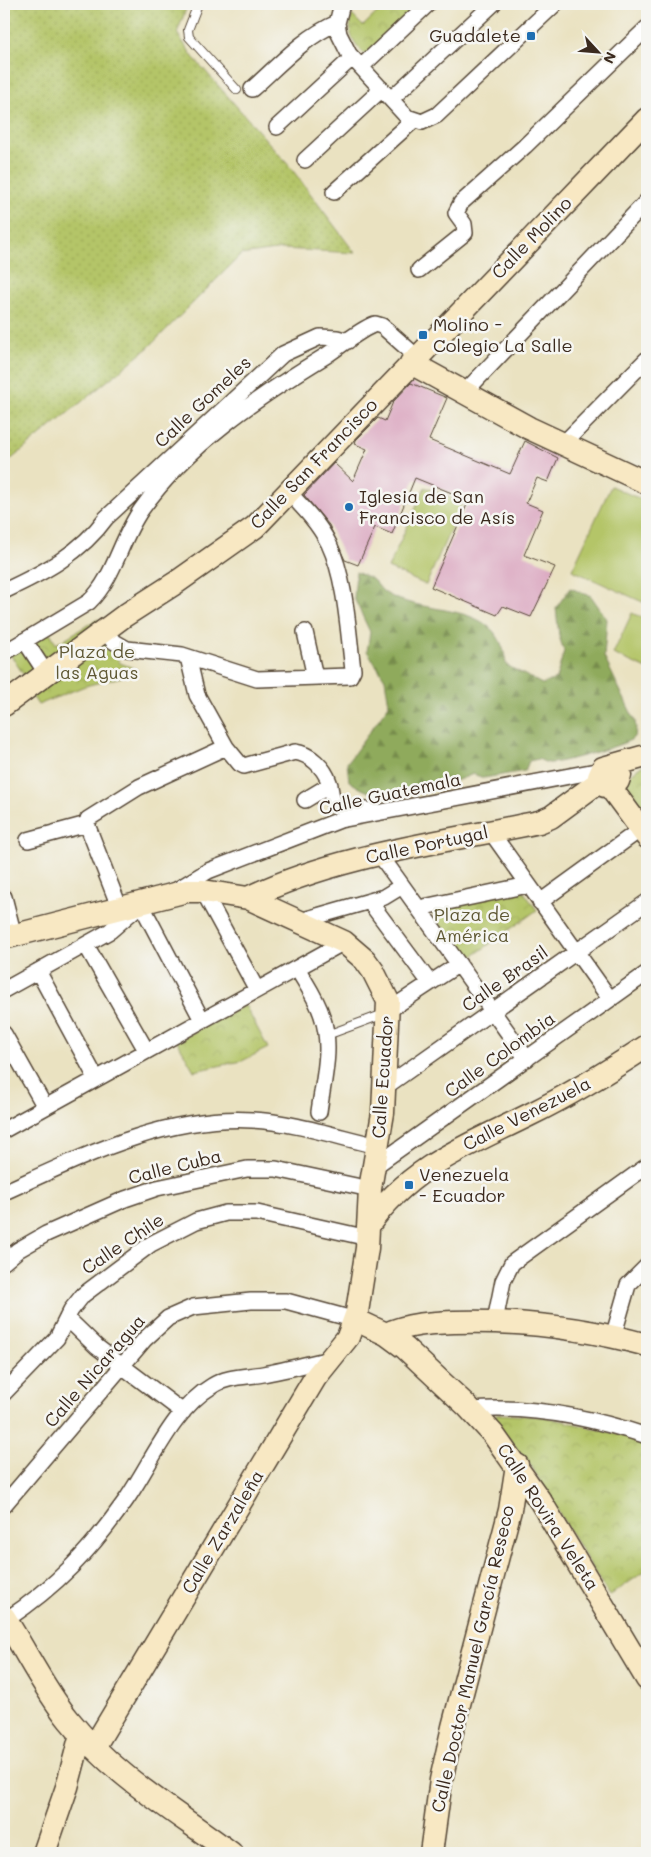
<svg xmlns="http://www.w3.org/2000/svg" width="651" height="1857" viewBox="0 0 651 1857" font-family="Mali,sans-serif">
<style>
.grass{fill:url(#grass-dots);stroke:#787842}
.forest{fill:url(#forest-firs);stroke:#656a3d}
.park{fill:url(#park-crowns);stroke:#787842}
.garden{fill:#b4c567;stroke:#787842}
.building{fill:#dcaac2}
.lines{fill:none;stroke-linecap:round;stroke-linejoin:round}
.lane-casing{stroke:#554636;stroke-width:10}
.street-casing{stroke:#554636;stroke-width:18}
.secondary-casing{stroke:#554636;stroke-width:25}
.lane{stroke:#fff;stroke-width:8}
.street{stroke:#fff;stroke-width:15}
.secondary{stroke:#f8e8c3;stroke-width:22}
.poi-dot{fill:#1f6fb2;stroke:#f6f6f2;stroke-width:2}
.labels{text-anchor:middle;stroke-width:5;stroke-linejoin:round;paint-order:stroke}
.poi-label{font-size:18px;fill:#3b2a1e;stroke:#f6f6f2;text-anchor:start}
.street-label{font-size:18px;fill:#3b2a1e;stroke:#f6f6f2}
.park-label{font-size:18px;fill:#5f5834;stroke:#f6f6f2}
</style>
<defs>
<pattern id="grass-dots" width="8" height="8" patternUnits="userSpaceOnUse" patternTransform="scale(1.25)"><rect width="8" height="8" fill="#b4c567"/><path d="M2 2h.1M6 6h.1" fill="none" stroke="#9ca959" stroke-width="1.8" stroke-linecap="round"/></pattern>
<pattern id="forest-firs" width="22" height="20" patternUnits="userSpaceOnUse" patternTransform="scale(1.25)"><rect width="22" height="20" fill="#8faa5c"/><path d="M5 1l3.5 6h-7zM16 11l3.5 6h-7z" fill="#768b4b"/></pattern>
<pattern id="park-crowns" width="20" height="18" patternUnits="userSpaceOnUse" patternTransform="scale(1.25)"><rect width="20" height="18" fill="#b4c567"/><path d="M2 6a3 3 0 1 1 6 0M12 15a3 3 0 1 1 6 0" fill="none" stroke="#9ca959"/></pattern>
</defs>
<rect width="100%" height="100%" fill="#f6f6f2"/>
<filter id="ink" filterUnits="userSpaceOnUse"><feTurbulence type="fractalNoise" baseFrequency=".02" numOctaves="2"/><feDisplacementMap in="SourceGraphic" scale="10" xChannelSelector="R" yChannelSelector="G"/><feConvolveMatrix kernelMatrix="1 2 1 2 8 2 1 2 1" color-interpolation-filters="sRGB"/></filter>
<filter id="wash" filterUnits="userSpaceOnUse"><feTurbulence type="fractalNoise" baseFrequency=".0096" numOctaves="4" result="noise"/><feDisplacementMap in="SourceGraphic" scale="20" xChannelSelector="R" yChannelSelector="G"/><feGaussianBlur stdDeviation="1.12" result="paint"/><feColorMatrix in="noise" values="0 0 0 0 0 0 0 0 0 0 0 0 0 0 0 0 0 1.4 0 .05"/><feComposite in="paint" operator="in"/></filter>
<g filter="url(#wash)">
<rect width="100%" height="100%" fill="#eae2c1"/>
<path class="grass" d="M4 4H188L177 33 193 57 291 168 355 253 283 249 241 255 149 347 4 465Z"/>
<path class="forest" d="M356 572C361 575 369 576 373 580 378 584 381 591 387 594 429 618 501 598 506 665L542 684 556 679 564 651 559 636 556 608 570 588 591 596 607 619 604 657 635 721C636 728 637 734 632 739 625 745 558 764 549 763 546 763 541 760 538 759L529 761 525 771 484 778 473 774C448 785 409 797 381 795 370 794 359 788 349 781L347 763 389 705 385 679 367 651 370 632 354 598Z"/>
<path class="park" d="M386 4H422L366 56C353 41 347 36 352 15L363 26Z
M98 619 102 626 44 663 34 643 46 633 51 634 56 644Z
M103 639 112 647 120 663 136 669 137 673 85 686 38 705 29 691Z
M20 648 38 665 29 683 10 654Z
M647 762V829L625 792 628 776Z
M521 888 537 910 466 961 429 909Z
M245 1005 268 1048 242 1061 194 1071 177 1041Z
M496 1414 546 1417 647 1441V1570L609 1596 531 1466 494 1420Z"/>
<path class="garden" d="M611 486 647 502V604L572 570Z
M425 487 462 503 426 585 388 568Z
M632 613 647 620V669L613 654Z"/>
<g id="blocks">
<path class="building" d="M411 383 447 398 429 440 510 474 525 441 558 458 548 482 537 478 526 503 543 510 524 555 555 567 531 617 503 606 497 615 431 587 469 500 415 478 392 534 375 527 358 565 345 560 329 525 304 495 334 463 353 481 367 449 355 444 356 440 378 418 385 421 393 402Z"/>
</g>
</g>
<g filter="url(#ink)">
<use href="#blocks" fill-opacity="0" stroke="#554636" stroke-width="1"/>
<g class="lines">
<g class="lane-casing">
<path id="lane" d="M198 4 188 30 189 37 237 90
M327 1035 384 1014"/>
</g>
<g class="street-casing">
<path id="street" d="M342 4 337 23 339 34 349 54 407 117 422 122 437 115 555 4
M361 67 428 4
M252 89C279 65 304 37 337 23
M391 99 493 4
M277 127 352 58
M305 160 382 89
M334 192 414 120
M419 270 465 233 464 224 456 213 461 203 525 146 647 28
M464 393 647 201
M562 445 647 359
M4 591C43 573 81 553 106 518L283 354 320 337 337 338 348 341
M104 630 113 641 127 649 182 655 257 679 350 676 353 670C348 631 346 580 329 544 319 524 304 508 288 492
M305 632 315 677
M25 641 46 673
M4 653 89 602C115 577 120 540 141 510 189 443 258 397 327 355 342 345 359 330 375 324L382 326 417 357
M226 747 240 764 244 766 295 752C310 754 324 767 329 782 331 789 331 798 335 805L372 811
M305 800 330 785
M491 832 610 999
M28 840 87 824
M380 855 527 1059
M175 891 208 871 340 820 601 770
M203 891 257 990
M4 897 14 936
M369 901 430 983
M540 902 641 829
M419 908 528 885
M120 909 88 827V819L139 787 226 747 197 695 188 657
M300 921 384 897 402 886
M86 945 146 1050
M297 968C306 984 317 999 322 1016 333 1047 323 1081 319 1112
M38 971 96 1078
M4 990 110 931 141 904 202 1020
M389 1010 459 964
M4 1034 45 1107
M385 1087 647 902
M4 1130 344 942
M374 1167 647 973
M4 1192C82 1157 164 1115 252 1120 293 1122 338 1137 378 1146
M4 1262 18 1250 46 1234 125 1199 157 1188 247 1169H276L370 1189
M67 1318 97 1347 183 1412
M495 1321 503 1281 512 1263 647 1166
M613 1337 628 1285 647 1266
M4 1393 57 1338 71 1310 83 1295 151 1244 196 1221 226 1213H257L368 1238
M471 1410C531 1405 590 1417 647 1436
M4 1505 145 1339 168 1318 193 1307 251 1301H286L356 1320
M6 1620C57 1586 91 1550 126 1500 151 1464 173 1409 212 1386 227 1376 246 1377 263 1374 286 1370 308 1364 330 1359"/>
</g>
<g class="secondary-casing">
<path id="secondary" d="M411 363 529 428 647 483
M4 705 124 616 177 582 255 527 647 119
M613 766 620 775 618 781 613 786H605L599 777 603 768 642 757
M610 787 647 837
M248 898C336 855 444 842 539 822L551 817 600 781
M4 938 187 891H203L248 898 344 942 365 960 373 971 388 1001 383 1113 370 1189 367 1248 357 1312 348 1337 315 1378 94 1747
M368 1226C409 1167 467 1146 529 1115 570 1095 609 1071 647 1046
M356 1320 386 1334 405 1348 468 1407 493 1434 541 1502 647 1679
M386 1334C408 1324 430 1323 454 1322 519 1320 584 1328 647 1345
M4 1617C26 1651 44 1689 69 1720 114 1776 175 1811 231 1853
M44 1853 67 1787 81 1734
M431 1853 441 1780 453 1727 510 1510 517 1465"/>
</g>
<use href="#lane" class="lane"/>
<use href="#street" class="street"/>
<use href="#secondary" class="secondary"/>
</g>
</g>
<g class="poi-dot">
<rect x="526" y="31" width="10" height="10" rx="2.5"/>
<rect x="418" y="330" width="10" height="10" rx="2.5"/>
<circle cx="349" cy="507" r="5"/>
<rect x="404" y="1180" width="10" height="10" rx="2.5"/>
</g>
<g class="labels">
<g class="poi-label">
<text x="521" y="42" text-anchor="end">Guadalete</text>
<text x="433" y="331">Molino -<tspan x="433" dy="21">Colegio La Salle</tspan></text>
<text x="359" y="503">Iglesia de San<tspan x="359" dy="21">Francisco de Asís</tspan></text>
<text x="419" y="1181">Venezuela<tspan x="419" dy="21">- Ecuador</tspan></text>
</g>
<g class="street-label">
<text transform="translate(532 238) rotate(-46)" y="6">Calle Molino</text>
<text transform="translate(203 402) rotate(-43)" y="6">Calle Gomeles</text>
<text transform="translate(314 464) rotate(-46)" y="6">Calle San Francisco</text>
<text transform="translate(390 794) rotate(-12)" y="6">Calle Guatemala</text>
<text transform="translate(427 845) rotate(-12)" y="6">Calle Portugal</text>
<text transform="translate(505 979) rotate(-35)" y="6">Calle Brasil</text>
<text transform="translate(500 1055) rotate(-36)" y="6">Calle Colombia</text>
<text transform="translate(383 1077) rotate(-86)" y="6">Calle Ecuador</text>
<text transform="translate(527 1114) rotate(-27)" y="6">Calle Venezuela</text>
<text transform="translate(175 1167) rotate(-14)" y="6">Calle Cuba</text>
<text transform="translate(123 1244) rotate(-34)" y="6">Calle Chile</text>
<text transform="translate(95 1371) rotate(-49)" y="6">Calle Nicaragua</text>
<text transform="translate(548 1517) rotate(57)" y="6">Calle Rovira Veleta</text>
<text transform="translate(223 1532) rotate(-59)" y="6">Calle Zarzaleña</text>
<text transform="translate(473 1659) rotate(-77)" y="6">Calle Doctor Manuel García Reseco</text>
</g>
<g class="park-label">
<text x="97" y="658">Plaza de<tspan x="97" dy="21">las Aguas</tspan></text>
<text x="472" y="921">Plaza de<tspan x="472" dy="21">América</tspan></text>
</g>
</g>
<rect width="651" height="1857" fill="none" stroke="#f6f6f2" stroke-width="20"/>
<g transform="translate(598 52) rotate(116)" stroke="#f6f6f2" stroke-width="4" paint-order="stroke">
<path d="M0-4L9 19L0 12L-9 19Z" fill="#3b2a1e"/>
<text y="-8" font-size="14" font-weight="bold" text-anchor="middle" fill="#3b2a1e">N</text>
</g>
</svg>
